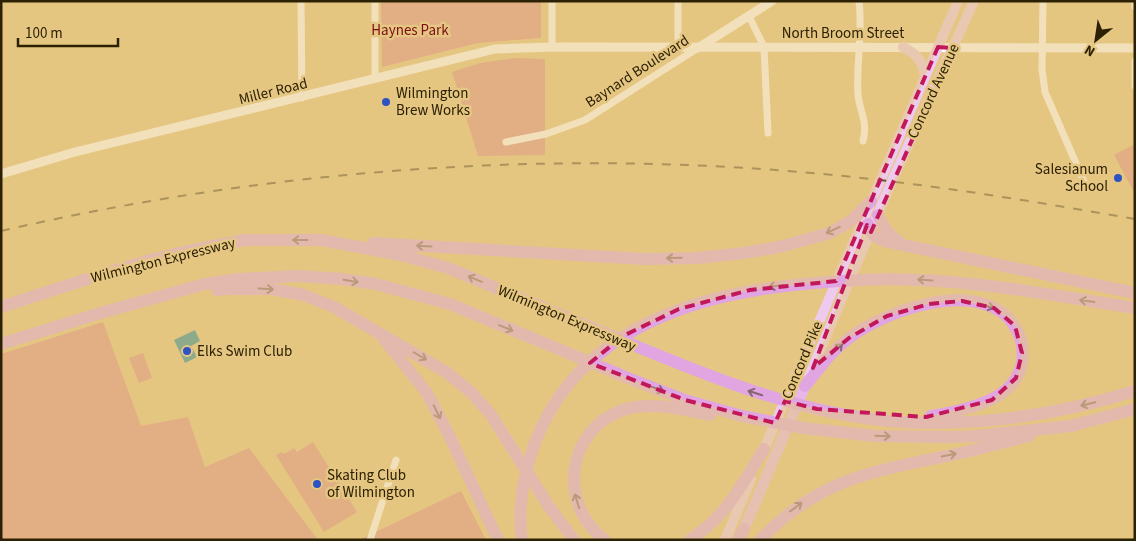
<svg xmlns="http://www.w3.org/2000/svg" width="1136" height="541" viewBox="0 0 1136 541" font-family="'Source Sans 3',sans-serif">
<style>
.green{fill:#de9088}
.water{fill:#238995}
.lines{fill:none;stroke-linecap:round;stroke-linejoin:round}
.minor{stroke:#fff;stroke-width:7}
.tertiary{stroke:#fff;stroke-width:9}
.primary{stroke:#edcaee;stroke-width:10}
.trunk{stroke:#e7b8e8;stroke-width:11}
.motorway{stroke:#e1a6e2;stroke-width:12}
.rail{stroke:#66552b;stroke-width:2;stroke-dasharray:9 9;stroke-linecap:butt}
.oneway{stroke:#876473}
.marked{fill:none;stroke:#c2185b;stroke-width:4;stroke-dasharray:10 6;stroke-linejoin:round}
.poi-dot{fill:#2e53c3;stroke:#e5c682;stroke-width:2}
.labels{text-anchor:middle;stroke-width:5;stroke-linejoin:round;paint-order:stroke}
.park-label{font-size:15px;fill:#7c0e13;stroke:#e5c682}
.street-label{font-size:15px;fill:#2d2104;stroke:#e5c682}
.poi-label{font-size:15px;fill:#2d2104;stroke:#e5c682;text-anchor:start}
</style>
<rect width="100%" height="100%" fill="#e5c682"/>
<path class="green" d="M381 1H541V38L478 43 382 67Z
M516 58 545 59V155L478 156 452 72 480 63Z
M1135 144V194L1114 155Z
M103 322 141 426 188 417 205 467 249 448 318 540H1V354Z
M143 353 152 378 139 383 129 358Z
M313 442 357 512 324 532 276 455 282 452 284 454 294 448 297 452Z
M461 491 486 540H359Z"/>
<path class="water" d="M195 330 200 341 191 346 197 357 185 363 174 340Z"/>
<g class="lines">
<path class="minor" d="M301 1 302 98
M375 1V79
M552 1V47
M678 1V47
M859 1C863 33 856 64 858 95 860 113 868 121 863 141
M1043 1 1042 69 1045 92 1085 184
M1135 1V7
M749 16 764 47 768 133
M1135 86V61
M506 142 546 134 585 120 698 48
M370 540 396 460"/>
<path class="tertiary" d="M698 48 772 1
M1 174 75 152 495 49 552 47 1135 48"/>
<path class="primary" d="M903 47C917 54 923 61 925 77
M809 376 892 181 974 1
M761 456 958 1
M725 540 751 479"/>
<path class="trunk" d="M741 536 805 386"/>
<path class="motorway" d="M878 215C884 227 888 236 900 242
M868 224 874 236 884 241 1135 293
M373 243 644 259 697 258 744 253 779 247 830 233 851 221 871 201
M217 290 230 289H271L304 295 334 307 446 372 471 392 491 415 548 505 574 540
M1 307 87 279 154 259 193 250 245 240H321L401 255 448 268C505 292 562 315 619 339 701 373 782 407 870 419 958 430 1051 417 1135 391
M384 339 427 393 449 435 498 540
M1 344 97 314 205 284 239 279 298 276 342 279 376 284 450 304 628 378 685 400 742 416 803 428 875 436 950 437 976 436 1071 426 1135 409
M805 386C819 369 831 351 849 338 884 312 959 285 1000 311 1011 318 1020 332 1022 345 1030 399 969 409 931 416
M522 540C516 497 529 448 550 411 604 318 715 291 815 283 849 280 884 278 918 280 991 283 1063 297 1135 308
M605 540C557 505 566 430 623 410 650 401 683 409 710 415
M690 540C728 514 741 486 764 449
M738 540 744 529
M760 540C823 474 883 470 966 452 987 447 1008 441 1029 436"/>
<path class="rail" d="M1 231C257 172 526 150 788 171 904 180 1020 199 1135 219"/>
</g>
<defs><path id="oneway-shaft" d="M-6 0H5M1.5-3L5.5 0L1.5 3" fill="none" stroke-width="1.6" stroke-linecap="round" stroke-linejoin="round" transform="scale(1.25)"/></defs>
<g class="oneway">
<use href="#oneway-shaft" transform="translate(833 230) rotate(155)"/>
<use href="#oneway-shaft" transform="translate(300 240) rotate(180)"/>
<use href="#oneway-shaft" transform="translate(424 246) rotate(-177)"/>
<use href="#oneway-shaft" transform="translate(674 258) rotate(179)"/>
<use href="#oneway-shaft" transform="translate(475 279) rotate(-157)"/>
<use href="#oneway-shaft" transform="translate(925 280) rotate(-176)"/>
<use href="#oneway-shaft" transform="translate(351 281) rotate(9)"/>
<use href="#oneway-shaft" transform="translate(776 286) rotate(173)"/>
<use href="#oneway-shaft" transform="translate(266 289) rotate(3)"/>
<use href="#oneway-shaft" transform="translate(1087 301) rotate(-172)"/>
<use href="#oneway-shaft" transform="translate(987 306) rotate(17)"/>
<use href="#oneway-shaft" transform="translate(506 328) rotate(23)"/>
<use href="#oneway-shaft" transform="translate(837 349) rotate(-44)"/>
<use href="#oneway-shaft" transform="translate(420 356) rotate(30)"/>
<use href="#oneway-shaft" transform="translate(657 389) rotate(21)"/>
<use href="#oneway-shaft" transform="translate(755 393) rotate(-162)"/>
<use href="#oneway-shaft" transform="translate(1088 404) rotate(167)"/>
<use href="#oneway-shaft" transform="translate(437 412) rotate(63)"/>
<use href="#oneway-shaft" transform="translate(883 436) rotate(2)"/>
<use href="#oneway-shaft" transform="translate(949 455) rotate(-11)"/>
<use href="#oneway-shaft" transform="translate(577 501) rotate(-107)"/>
<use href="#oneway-shaft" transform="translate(796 507) rotate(-37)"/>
</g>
<path d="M0 0H1136V541H0ZM938 47 953 48 871 232 867 225 813 368 849 338 887 316 929 304 962 301 994 308 1015 326 1022 353 1016 378 992 400 926 417 817 409 785 401 775 423 685 400 590 363 623 336 679 309 750 290 836 281Z" fill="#e5c682" fill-opacity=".55" fill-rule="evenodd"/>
<path class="marked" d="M938 47 953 48 871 232 867 225 813 368 849 338 887 316 929 304 962 301 994 308 1015 326 1022 353 1016 378 992 400 926 417 817 409 785 401 775 423 685 400 590 363 623 336 679 309 750 290 836 281Z"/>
<g class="poi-dot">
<circle cx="386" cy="102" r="5"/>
<circle cx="1118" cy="178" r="5"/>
<circle cx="187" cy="351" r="5"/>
<circle cx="317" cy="484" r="5"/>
</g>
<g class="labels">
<g class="park-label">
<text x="410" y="35">Haynes Park</text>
</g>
<g class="street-label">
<text x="843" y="38">North Broom Street</text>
<text transform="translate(637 71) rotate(-33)" y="5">Baynard Boulevard</text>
<text transform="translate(273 91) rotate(-14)" y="5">Miller Road</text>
<text transform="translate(933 91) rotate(-65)" y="5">Concord Avenue</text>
<text transform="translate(163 260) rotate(-14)" y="5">Wilmington Expressway</text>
<text transform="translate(567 318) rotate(23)" y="5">Wilmington Expressway</text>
<text transform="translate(802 360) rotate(-67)" y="5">Concord Pike</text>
</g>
<g class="poi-label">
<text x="396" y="98">Wilmington<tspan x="396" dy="17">Brew Works</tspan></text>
<text x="1108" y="174" text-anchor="end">Salesianum<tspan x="1108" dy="17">School</tspan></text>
<text x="197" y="356">Elks Swim Club</text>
<text x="327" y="480">Skating Club<tspan x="327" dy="17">of Wilmington</tspan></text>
</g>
</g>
<rect width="1136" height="541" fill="none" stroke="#2d2104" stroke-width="5"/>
<g transform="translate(1096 40) rotate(210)" stroke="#e5c682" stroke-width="4" paint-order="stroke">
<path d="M0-4L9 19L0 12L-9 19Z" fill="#2d2104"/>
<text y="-8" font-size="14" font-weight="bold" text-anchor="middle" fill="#2d2104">N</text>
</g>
<path d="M18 38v8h100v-8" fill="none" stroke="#2d2104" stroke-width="2.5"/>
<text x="25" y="38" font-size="15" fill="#2d2104" stroke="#e5c682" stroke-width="4" paint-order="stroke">100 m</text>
</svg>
